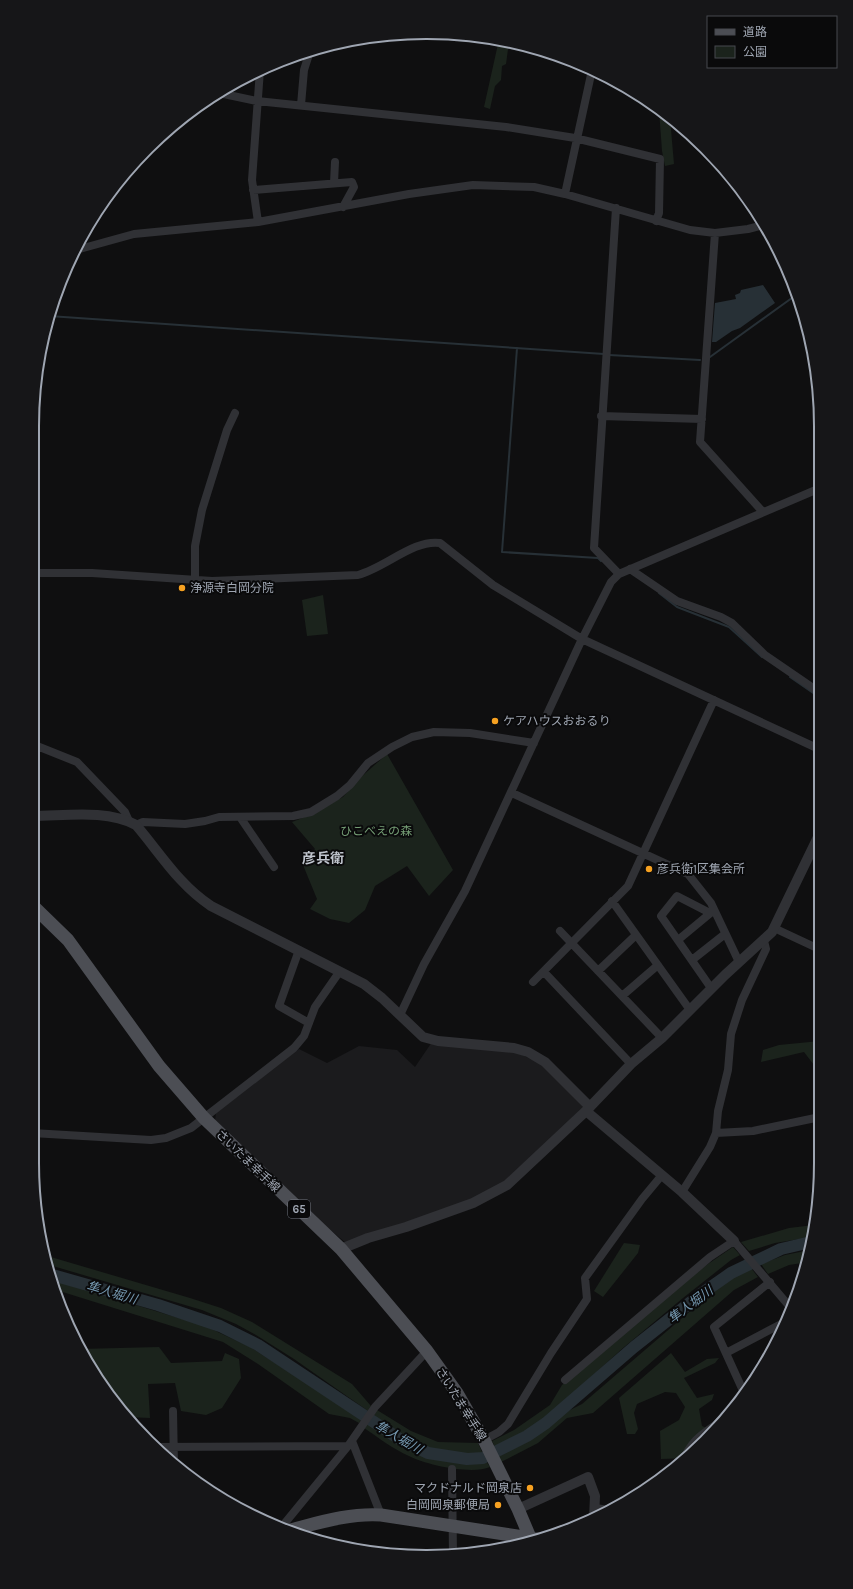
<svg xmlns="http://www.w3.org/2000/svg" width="853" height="1589" viewBox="0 0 853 1589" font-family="Karla,'Noto Sans JP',sans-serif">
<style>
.built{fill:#1b1b1d}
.green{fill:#1b231c}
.water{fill:#273036}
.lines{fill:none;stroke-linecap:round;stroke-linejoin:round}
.stream{stroke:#273036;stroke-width:2}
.river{stroke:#273036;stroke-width:12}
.minor{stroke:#303135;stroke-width:8}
.tertiary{stroke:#303135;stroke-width:10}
.primary{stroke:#4c4e54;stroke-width:13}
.poi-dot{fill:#f6a121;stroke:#0a0a0b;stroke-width:1.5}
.labels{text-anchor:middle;stroke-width:4;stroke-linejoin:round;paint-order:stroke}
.shield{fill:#0a0a0b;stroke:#727780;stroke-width:1}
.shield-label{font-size:11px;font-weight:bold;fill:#9fa6b2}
.poi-label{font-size:12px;fill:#9fa6b2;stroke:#0a0a0b;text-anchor:start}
.park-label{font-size:12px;fill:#759e75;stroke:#0a0a0b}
.street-label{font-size:12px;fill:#9fa6b2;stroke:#0a0a0b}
.water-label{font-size:13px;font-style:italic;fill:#7497af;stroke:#0a0a0b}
.quarter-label{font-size:14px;font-weight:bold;fill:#c0c5ce;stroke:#0a0a0b}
.rim{fill:none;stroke:#9fa6b2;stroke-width:2}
</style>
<rect width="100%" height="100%" fill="#0f0f10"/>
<path class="built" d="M432 1042 514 1051 543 1065 584 1108 499 1186 458 1205 346 1243 328 1228 215 1121 216 1113 299 1049 327 1063 359 1046 397 1050 415 1067Z"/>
<path class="green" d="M470 35 512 43 508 49 506 64 502 66 501 80 495 86 490 109 484 107 498 44Z
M659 110 670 118 674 164 665 166 662 151Z
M323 595 328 634 307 636 302 600Z
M387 754 453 870 429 896 407 866 375 886 365 910 349 923 330 919 310 909 317 899 303 865 315 849 292 822 310 815 343 797 360 778Z
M820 1041V1073L804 1052 761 1062 763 1050 779 1045Z
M814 1225 812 1237 775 1243 749 1251 741 1242 789 1228Z
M624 1243 640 1245 638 1253 603 1297 594 1291Z
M733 1247 740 1255 731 1260 683 1298 623 1348 550 1414 529 1429 495 1447 492 1441 514 1430 550 1405 562 1385 686 1279Z
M810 1250 808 1262 789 1265 768 1274 761 1264 785 1255Z
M44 1255 190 1298 221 1308 252 1322 352 1384 371 1406 368 1411 294 1359 256 1335 236 1324 202 1310 46 1264Z
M751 1268 758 1277 734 1290 593 1413 567 1418 538 1443 501 1462 498 1455 526 1442 552 1425 564 1413 582 1404 723 1283Z
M50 1279 205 1326 250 1347 362 1419 359 1423 350 1418 329 1414 258 1364 223 1342 53 1289Z
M159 1347 171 1363 222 1361 225 1353 239 1359 241 1378 222 1408 206 1415 181 1411 175 1383 148 1384 150 1418 127 1417C108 1397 91 1374 80 1349Z
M671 1353 685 1372 707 1359 719 1358 715 1363 684 1378 697 1398 714 1394 712 1400 699 1409 702 1426 713 1431 688 1458 661 1459 660 1431 679 1420 685 1407 676 1393 665 1392 637 1404 634 1413 638 1429 635 1434H627L619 1398Z
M377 1410 411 1431 438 1442 478 1443 483 1454C456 1463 415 1446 393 1431 386 1426 381 1420 373 1415Z
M367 1423C400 1443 446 1472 486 1461L490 1467C472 1475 426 1465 409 1456 393 1449 379 1438 364 1428Z"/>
<path class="water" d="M763 285 775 303 740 328 732 331 716 342H712L715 303 736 299 735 295 740 293 741 290Z"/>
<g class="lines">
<path class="stream" d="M49 316 604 354
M517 348 502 552 598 558 601 561
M609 355 700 360
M710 357 796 295
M659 593 677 607 729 627 762 657
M790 677 819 697"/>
<path class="river" d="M49 1274 158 1305 220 1326 258 1345 401 1440 428 1453 467 1459 483 1458 527 1436 546 1423 634 1347 701 1294 731 1273 781 1249 811 1242"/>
<path class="minor" d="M219 93 257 101 506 127 575 138 660 159 659 213 656 221
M301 105 304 70 310 51
M334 183 335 162
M253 190 352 182 354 187 343 207
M565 194 592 70
M616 208 594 548 619 574
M258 222 252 180 260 70
M715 233 700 442 762 511
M76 250 134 234 258 222 409 194 473 185 534 187 565 194 690 230 715 233 748 229 764 225
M601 416 702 419
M630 569 677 601 721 617 732 623 765 655 819 692
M33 573H92L212 581 358 575C385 568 414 539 440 543L493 585 582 639 819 749
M195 580V546L202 510 227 430 235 413
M37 746 77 762 125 812 129 821
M32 759 37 746 32 731
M512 793 688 874 711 903 739 962
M240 817 274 867
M136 825 143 822 185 824 205 821 219 817 293 816 311 812 337 796 350 785 368 763 392 747 412 737 434 732 470 733 534 743
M612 901 690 1010
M710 913 677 896 661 916 711 988
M774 928 819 949
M560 931 662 1038
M678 940 713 911
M299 950 279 1006 309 1023
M692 960 725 934
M598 971 636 935
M544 972 631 1064
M533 982 628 886 714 700
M622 996 658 965
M400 1015 424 964 465 891 582 639 611 582 619 574 818 489
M32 1133 151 1140 166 1138 191 1128 294 1048 304 1036 315 1007 340 971
M716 1133 753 1131 820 1117
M682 1192 710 1147 716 1133 718 1111 728 1070 731 1034 742 1000 766 949 764 941
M726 1353 783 1323
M565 1380 710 1257 734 1241 790 1307
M745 1395 714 1327 770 1282
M173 1411 174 1465
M484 1440 499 1432 508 1424 551 1353 587 1299 585 1278 642 1199 662 1175
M352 1441 381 1515
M155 1447 348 1446
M682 1463C692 1438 703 1434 724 1419
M452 1469 453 1556
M595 1508 609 1510
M280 1529 348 1446 375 1407 427 1351"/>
<path class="tertiary" d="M32 816C65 816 106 809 136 825 160 853 179 885 211 906L364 984 382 998 423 1037 438 1041 514 1048 528 1052 545 1062 590 1107
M586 1111 682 1192 734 1241
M341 1249 368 1238 406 1227 473 1203 507 1185 586 1111 631 1064 662 1038 725 975 772 932 819 835
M518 1509 588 1477 595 1496 594 1518"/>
<path class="primary" d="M32 905 68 940 159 1066 204 1118 341 1249 427 1351 457 1393 484 1440 518 1509 532 1542
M286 1531C318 1523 348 1513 381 1515L537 1539"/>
</g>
<g class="poi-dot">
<circle cx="182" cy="588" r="4"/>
<circle cx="495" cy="721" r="4"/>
<circle cx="649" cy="869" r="4"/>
<circle cx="530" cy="1488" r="4"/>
<circle cx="498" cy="1505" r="4"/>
</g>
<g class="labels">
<rect class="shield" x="288" y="1200" width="22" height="18" rx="3"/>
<g class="shield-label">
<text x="299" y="1213">65</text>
</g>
<g class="poi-label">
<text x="190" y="592">浄源寺白岡分院</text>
<text x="503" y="725">ケアハウスおおるり</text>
<text x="657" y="873">彦兵衛1区集会所</text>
<text x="522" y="1492" text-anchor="end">マクドナルド岡泉店</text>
<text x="490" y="1509" text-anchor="end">白岡岡泉郵便局</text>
</g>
<g class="park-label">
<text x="376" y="835">ひこべえの森</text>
</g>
<g class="street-label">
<text transform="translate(248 1161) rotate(44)" y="4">さいたま幸手線</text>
<text transform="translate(461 1404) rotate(58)" y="4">さいたま幸手線</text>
</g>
<g class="water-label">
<text transform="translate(112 1292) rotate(16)" y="5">隼人堀川</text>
<text transform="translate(690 1304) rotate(-37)" y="5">隼人堀川</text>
<text transform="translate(399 1437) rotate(30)" y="5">隼人堀川</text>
</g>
<g class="quarter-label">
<text x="323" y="863">彦兵衛</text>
</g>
</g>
<path d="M0 0H853V1589H0ZM426 39H427A387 387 0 0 1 814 426V1163A387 387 0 0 1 427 1550H426A387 387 0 0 1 39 1163V426A387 387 0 0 1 426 39Z" fill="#161618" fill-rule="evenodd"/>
<path class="rim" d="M426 39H427A387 387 0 0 1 814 426V1163A387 387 0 0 1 427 1550H426A387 387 0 0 1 39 1163V426A387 387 0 0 1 426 39Z"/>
<rect x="707" y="16" width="130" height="52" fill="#0a0a0b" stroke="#46484e"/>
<rect x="715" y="29" width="20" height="6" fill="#4c4e54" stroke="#46484e"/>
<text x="743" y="36" font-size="12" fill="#9fa6b2">道路</text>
<rect x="715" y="46" width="20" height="12" fill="#1b231c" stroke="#46484e"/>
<text x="743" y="56" font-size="12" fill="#9fa6b2">公園</text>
</svg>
